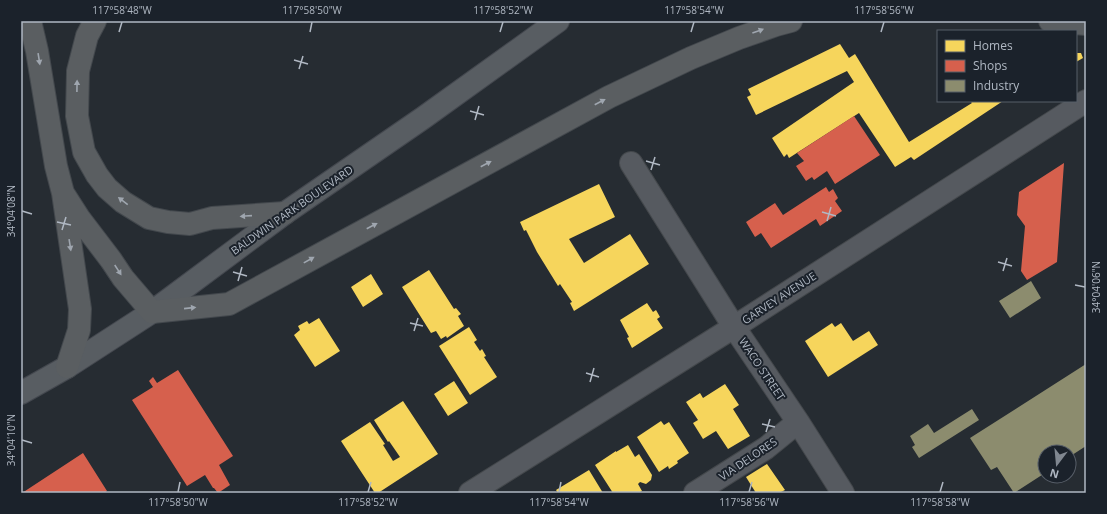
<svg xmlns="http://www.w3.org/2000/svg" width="1107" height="514" viewBox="0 0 1107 514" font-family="'Open Sans',sans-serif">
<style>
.homes{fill:#f6d55c}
.shops{fill:#d6604d}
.industry{fill:#8c8c6e}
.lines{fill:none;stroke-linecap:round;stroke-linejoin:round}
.minor-casing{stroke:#44484c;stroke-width:24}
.major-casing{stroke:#44484f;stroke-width:24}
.highway-casing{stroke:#43484d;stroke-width:24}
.minor{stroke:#565a60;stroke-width:22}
.major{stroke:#585d62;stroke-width:22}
.highway{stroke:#5a5e61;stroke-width:22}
.oneway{fill:#9fa6af}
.ticks{fill:none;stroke:#b0b8c3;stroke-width:1.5}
.labels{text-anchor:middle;stroke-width:4;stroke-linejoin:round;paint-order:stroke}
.street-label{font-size:11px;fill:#b0b8c3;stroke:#1b222b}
.neatline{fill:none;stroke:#b0b8c3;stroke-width:1.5}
.ticks-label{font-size:10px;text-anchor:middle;fill:#b0b8c3}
</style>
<rect width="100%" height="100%" fill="#262c32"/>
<path class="homes" d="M840 44 849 58 855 54 909 142 972 103 970 101H1003L914 160 911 157 895 167 859 113 789 158 787 154 784 157 772 138 854 82 847 71 756 115 747 97 751 95 748 89Z
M1076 53H1081L1083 58 1076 62Z
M599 184 615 217 569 239 584 263 630 234 649 264 574 311 570 303 572 302 560 284 558 286 537 252 526 230 524 231 520 222Z
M429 270 454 309 456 308 461 314 458 316 464 326 447 338 446 336 441 339 436 331 431 333 402 287Z
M371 274 383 294 363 307 351 287Z
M647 303 653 312 656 310 660 317 657 319 663 328 632 348 627 338 629 337 620 320Z
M319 318 340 351 315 367 294 335 300 330 298 326 307 321 309 324Z
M832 323 835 327 841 323 853 341 869 331 878 345 828 377 805 341Z
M469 327 477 340 474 342 480 351 482 349 486 356 484 357 497 377 470 395 439 346Z
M454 381 468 403 448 416 434 394Z
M725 384 739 405 733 409 750 436 728 449 716 431 703 439 693 423 698 420 686 402 700 393 703 398Z
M403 401 438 454 378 493H375L341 441 370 422 385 444 383 445 393 461 400 457 389 441 388 442 374 420Z
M661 421 664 425 669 422 689 453 677 461 678 463 669 469 668 466 659 472 637 437Z
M628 445 635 457 639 454 652 475 651 480 646 484 640 482 638 484 642 491 638 493H613L595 465 616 451V452Z
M767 464 785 490 781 492 782 493H756L746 477Z
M589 470 603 493H558L556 490Z"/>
<path class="shops" d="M854 116 880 155 835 184 827 171 814 180 812 177 806 181 796 166 804 161 797 153Z
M1064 163 1057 262 1027 280 1021 271 1025 226 1017 215 1019 192Z
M826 187 829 192 833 189 838 198 835 201 842 211 820 226 816 219 771 248 761 233 755 237 746 222 775 203 783 215Z
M178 370 233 456 219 465 230 485 218 493 214 488H213L205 475 187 486 132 400 153 387 149 381 153 377 157 383Z
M83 453 107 491 104 493H22Z"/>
<path class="industry" d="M1031 281 1041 298 1010 318 999 301Z
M1086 364V446L1069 457V452H1045V473L1014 493 997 467 991 470 970 438Z
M972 409 979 420 919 458 912 447 915 445 910 436 928 424 934 433Z"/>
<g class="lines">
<g class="minor-casing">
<path id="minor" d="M631 163 734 327 798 422 843 493
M470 493 734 327 1086 101
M695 493 766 448 798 422"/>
</g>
<g class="major-casing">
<path id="major" d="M21 393 67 367 152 312 285 213 423 118 558 21"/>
</g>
<g class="highway-casing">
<path id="highway" d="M30 21 37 51 56 166 63 193 80 309 79 330 67 367
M95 21 87 36 78 71 77 116 84 152 97 175 107 188 123 202 149 218 168 222 190 224 212 218 285 213
M1050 21 1086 24
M63 193 79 218 111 260 123 278 152 312 229 304 609 97 691 58 739 38 776 25 791 21"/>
</g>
<use href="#minor" class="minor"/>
<use href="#major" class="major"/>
<use href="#highway" class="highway"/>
</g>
<defs><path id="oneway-solid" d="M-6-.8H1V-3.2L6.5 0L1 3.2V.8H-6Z"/></defs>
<g class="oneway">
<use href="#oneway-solid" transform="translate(758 31) rotate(-20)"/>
<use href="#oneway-solid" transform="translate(39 59) rotate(81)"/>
<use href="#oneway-solid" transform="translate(77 86) rotate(-89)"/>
<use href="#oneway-solid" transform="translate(600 102) rotate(-28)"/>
<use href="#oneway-solid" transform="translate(486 164) rotate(-28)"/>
<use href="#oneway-solid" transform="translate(123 201) rotate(-142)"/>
<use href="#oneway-solid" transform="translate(246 216) rotate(176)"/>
<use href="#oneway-solid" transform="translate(372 226) rotate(-28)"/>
<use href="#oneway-solid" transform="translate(70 245) rotate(81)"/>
<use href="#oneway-solid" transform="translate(309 260) rotate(-29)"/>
<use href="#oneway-solid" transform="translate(118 270) rotate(57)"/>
<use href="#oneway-solid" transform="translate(190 308) rotate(-6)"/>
</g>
<path class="ticks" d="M119 32 122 22M310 32 312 22M500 32 503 22M691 32 694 22M881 32 884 22M294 60 308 64M299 69 303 56M470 111 484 115M475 120 479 106M646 161 660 165M651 170 655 157M22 211 32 214M822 212 836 216M827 221 831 207M57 222 71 225M62 230 66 217M998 262 1012 266M1003 271 1007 258M233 272 247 276M238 281 242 267M1075 285 1085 287M410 323 423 326M414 331 418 318M586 373 599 377M590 382 594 368M762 424 775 427M766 432 770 419M22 440 32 443M178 492 180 482M368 492 371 482M559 492 561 482M749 492 752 482M940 492 943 482"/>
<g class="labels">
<g class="street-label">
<text transform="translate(292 210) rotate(-35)" y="4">BALDWIN PARK BOULEVARD</text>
<text transform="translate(779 298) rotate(-33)" y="4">GARVEY AVENUE</text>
<text transform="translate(762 369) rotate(56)" y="4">WACO STREET</text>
<text transform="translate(748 459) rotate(-34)" y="4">VIA DELORES</text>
</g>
</g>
<rect width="1107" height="514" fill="none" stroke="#1b222b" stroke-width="44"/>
<rect x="937" y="30" width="140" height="72" fill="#1b222b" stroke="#575e68"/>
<rect x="945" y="40" width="20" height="12" fill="#f6d55c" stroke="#575e68"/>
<text x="973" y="50" font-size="12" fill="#b0b8c3">Homes</text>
<rect x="945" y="60" width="20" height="12" fill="#d6604d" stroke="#575e68"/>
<text x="973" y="70" font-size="12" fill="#b0b8c3">Shops</text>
<rect x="945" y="80" width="20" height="12" fill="#8c8c6e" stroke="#575e68"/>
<text x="973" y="90" font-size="12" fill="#b0b8c3">Industry</text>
<g transform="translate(1057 464) rotate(196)"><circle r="19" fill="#1b222b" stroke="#575e68"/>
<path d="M0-3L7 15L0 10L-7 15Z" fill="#808790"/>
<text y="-6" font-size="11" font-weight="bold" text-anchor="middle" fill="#b0b8c3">N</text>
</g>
<rect x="22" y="22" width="1063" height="470" class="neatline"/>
<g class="ticks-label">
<text x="122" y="14">117°58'48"W</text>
<text x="312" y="14">117°58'50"W</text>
<text x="503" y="14">117°58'52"W</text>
<text x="694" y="14">117°58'54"W</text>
<text x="884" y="14">117°58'56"W</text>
<text transform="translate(11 211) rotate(-90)" y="4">34°04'08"N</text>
<text transform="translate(1096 287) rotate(-90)" y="4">34°04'06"N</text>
<text transform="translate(11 440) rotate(-90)" y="4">34°04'10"N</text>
<text x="178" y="506">117°58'50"W</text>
<text x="368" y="506">117°58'52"W</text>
<text x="559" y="506">117°58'54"W</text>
<text x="749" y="506">117°58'56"W</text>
<text x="940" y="506">117°58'58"W</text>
</g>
</svg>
